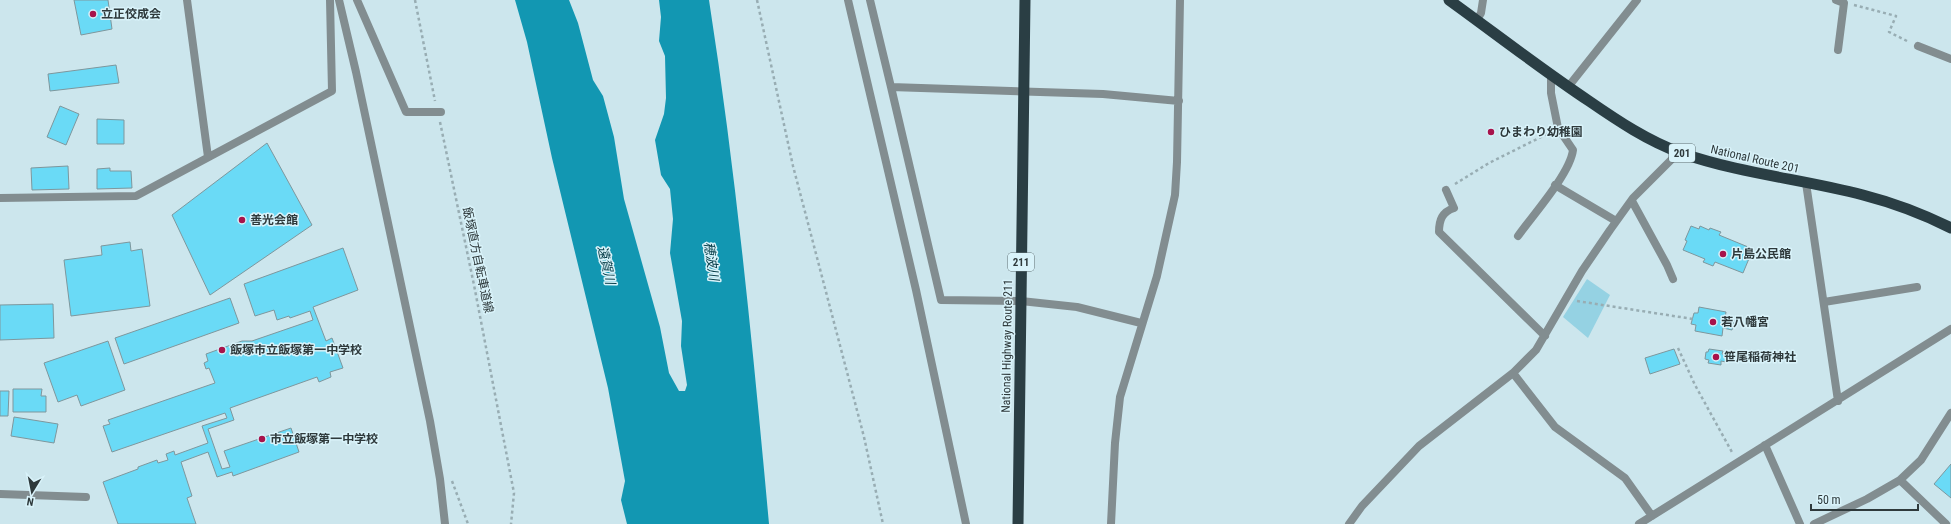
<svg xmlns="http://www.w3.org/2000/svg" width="1951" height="524" viewBox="0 0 1951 524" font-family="'Roboto Condensed','Noto Sans JP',sans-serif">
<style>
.green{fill:#95d2e3}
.water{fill:#1297b2}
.building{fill:#6adaf6;stroke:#7e979d}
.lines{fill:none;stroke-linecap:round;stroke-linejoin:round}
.path{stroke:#98adb3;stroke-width:2.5;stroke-dasharray:3 3;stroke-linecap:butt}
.service{stroke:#828d90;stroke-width:8}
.minor{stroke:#828d90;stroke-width:8}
.tertiary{stroke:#828d90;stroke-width:8}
.trunk{stroke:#2a3e44;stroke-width:11}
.poi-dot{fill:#a7134b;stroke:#d9f3fa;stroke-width:1.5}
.labels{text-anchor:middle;stroke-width:3;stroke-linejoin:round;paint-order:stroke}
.shield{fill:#d9f3fa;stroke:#617174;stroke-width:1}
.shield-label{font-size:11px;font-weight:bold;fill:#2e393b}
.poi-label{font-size:12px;font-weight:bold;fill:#2e393b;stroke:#d9f3fa;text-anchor:start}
.street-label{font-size:12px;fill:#2e393b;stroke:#d9f3fa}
.water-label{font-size:13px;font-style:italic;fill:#063c47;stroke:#d9f3fa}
</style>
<rect width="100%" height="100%" fill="#cce6ed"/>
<path class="green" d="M1587 279 1610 295 1588 338 1563 317Z"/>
<path class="water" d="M515 0H569L578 23 593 80 603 96 614 137 624 199 660 327 669 373 679 391H685L687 385 681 346 682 321 670 253 673 219 670 189 661 175 655 140 664 114 666 98 665 56 659 41 661 17 659 0H709C736 173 753 349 769 524H627L621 500 625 481 608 388 552 158 527 42Z"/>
<path class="building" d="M74 0H108L112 29 81 35Z
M116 65 119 83 50 91 48 74Z
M60 106 79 114 66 145 47 137Z
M97 119 124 120V144H97Z
M267 143 312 225 210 295 172 215Z
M68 166 69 189 32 190 31 168Z
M110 168V171H131L132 188 97 189V169Z
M1691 226 1699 229 1700 226 1709 230 1710 228 1721 232 1719 235 1753 249 1743 273 1715 262 1713 266 1703 262 1705 259 1683 250 1687 241 1685 240Z
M130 242 131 251 142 249 150 306 71 316 64 260 102 255 101 246Z
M343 248 358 290 313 307 326 341 332 338 343 368 330 372 331 377 319 382 317 377 230 408 234 420 208 429 222 469 230 467 224 451 291 428 299 452 233 476 232 472 217 477 208 452 181 462 192 496 187 498 196 524H118L103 482 138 469V467L157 460 158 463 168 460 166 454 174 451 175 455 208 443 202 426 227 418 225 413 112 452 103 426 110 424 108 420 215 383 209 368 206 369 204 363 208 361 206 354 242 341H252L313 320 310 311 290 318 289 316 277 320 274 310 255 316 244 284Z
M230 298 239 323 124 364 115 338Z
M53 304 54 338 0 340V305Z
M1699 307 1726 312 1725 318 1734 320 1732 330 1723 328 1722 336 1695 331 1696 325 1691 324 1694 313H1698Z
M108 341 125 390 81 406 77 395 58 402 44 363Z
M1674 349 1680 364 1650 374 1645 358Z
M1709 349 1723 351 1722 354 1727 355 1726 362 1721 361V365L1708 363 1709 360 1705 359 1706 352H1708Z
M13 389H42L41 396H46V412H13Z
M0 391H9L8 416H0Z
M14 417 58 424 54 443 11 436Z
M1951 464V498L1934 484Z"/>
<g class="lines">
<path class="path" d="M415 0 435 101
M757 0 793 166 864 437 883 524
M1854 5 1896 16 1889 32 1909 42
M440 122 474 285 514 493 511 524
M1455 184 1489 163 1549 133
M1577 301 1693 319
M1678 348 1695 385 1733 454
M452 481 468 524"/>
<path class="service" d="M357 0 406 112H441
M1632 201 1667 265 1673 279"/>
<path class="minor" d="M187 0 208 157
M870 0 891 87 1103 94 1179 101
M1836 0 1844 3 1838 50
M1477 20 1481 13 1483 0
M1918 46 1951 59
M891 87 941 300 1021 301 1077 307 1141 323
M1568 87 1637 0
M1806 183 1838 401
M1555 185 1616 221
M1446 190 1454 208C1442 212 1439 220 1439 232L1545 336
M0 198 136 196 332 91 330 0
M1518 236C1532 216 1570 174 1573 150L1558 128 1551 93V75
M1824 302 1917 287
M1513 373 1555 427 1625 478 1652 516
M1765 445 1800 524
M0 494 86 497
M1111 524 1115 443 1120 397 1157 276 1175 195 1177 162 1180 0
M1349 524 1362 506 1419 446 1513 373 1536 350 1582 271 1610 230 1633 198 1679 152
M1639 524 1951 329
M1814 524 1867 499 1900 480
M1946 524 1900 480 1921 460 1951 413"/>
<path class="tertiary" d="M339 0 356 72 430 421 440 479 445 524
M848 0 916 290 966 524"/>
<path class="trunk" d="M1449 0C1496 34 1541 69 1589 101 1618 121 1648 141 1681 153 1742 174 1802 179 1863 195 1894 203 1923 214 1951 228
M1018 524 1025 0"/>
</g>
<g class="poi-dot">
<circle cx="93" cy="14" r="4"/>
<circle cx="1491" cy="132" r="4"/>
<circle cx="242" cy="220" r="4"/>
<circle cx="1723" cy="254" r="4"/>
<circle cx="1713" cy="322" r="4"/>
<circle cx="222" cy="350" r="4"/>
<circle cx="1716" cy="357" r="4"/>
<circle cx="262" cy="439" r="4"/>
</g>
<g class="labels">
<g class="shield">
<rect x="1669" y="144" width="26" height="18" rx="3"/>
<rect x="1008" y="253" width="26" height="18" rx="3"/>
</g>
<g class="shield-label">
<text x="1682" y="157">201</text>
<text x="1021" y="266">211</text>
</g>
<g class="poi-label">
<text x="101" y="18">立正佼成会</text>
<text x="1499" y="136">ひまわり幼稚園</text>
<text x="250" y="224">善光会館</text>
<text x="1731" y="258">片島公民館</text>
<text x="1721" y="326">若八幡宮</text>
<text x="230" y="354">飯塚市立飯塚第一中学校</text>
<text x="1724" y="361">笹尾稲荷神社</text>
<text x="270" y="443">市立飯塚第一中学校</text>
</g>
<g class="street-label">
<text transform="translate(1755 159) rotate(13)" y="4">National Route 201</text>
<text transform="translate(478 260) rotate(78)" y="4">飯塚直方自転車道線</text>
<text transform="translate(1007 346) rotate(-89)" y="4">National Highway Route 211</text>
</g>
<g class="water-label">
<text transform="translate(712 261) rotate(82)" y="5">穂波川</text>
<text transform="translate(607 265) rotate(77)" y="5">遠賀川</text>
</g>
</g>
<g transform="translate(32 492) rotate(190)" stroke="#d9f3fa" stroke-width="3" paint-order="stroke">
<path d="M0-3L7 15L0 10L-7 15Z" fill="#2e393b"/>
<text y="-6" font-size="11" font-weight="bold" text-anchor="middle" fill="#2e393b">N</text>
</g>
<path d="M1811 504v6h107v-6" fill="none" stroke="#2e393b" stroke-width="2"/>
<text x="1817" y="504" font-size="12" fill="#2e393b" stroke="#d9f3fa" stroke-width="3" paint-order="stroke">50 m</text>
</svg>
